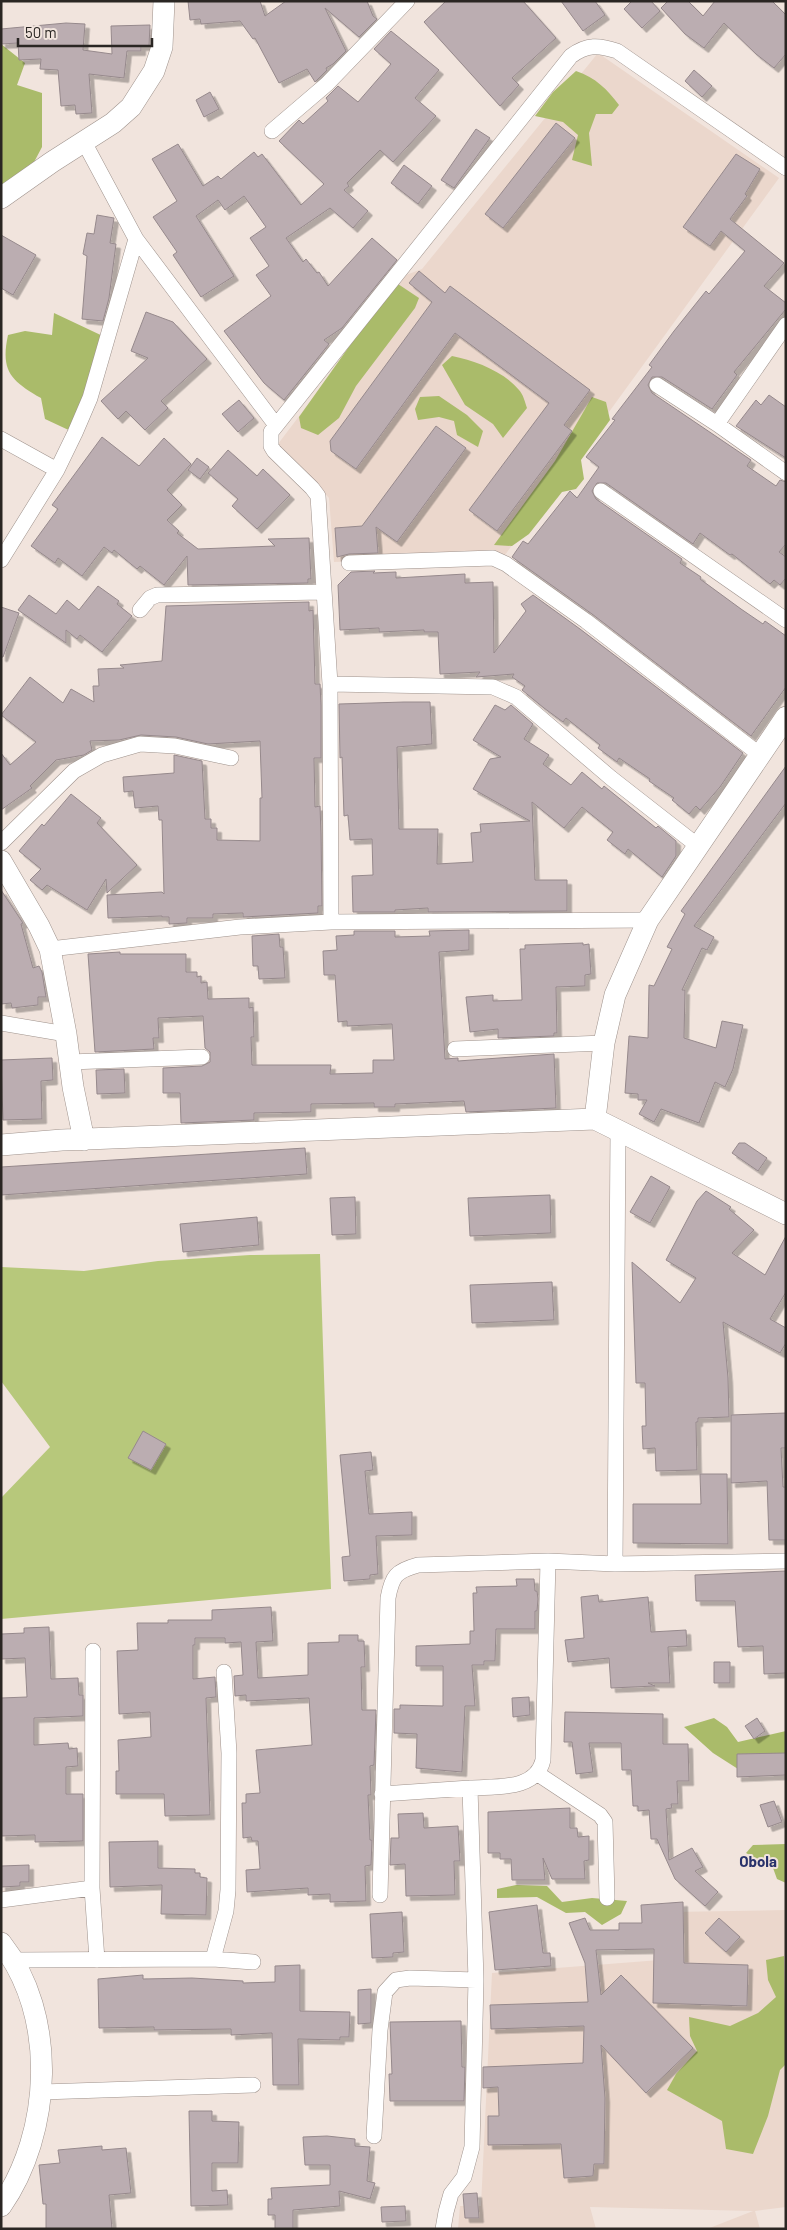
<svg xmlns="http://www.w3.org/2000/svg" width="787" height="2230" viewBox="0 0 787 2230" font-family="Barlow,sans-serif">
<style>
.built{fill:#ebd7cc}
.green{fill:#b7c87b}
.forest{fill:#aabb6a}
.building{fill:#bbadb1;stroke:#96898c;filter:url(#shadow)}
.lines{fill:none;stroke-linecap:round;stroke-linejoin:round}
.street-casing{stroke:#9e928c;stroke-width:16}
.secondary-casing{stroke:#9e928c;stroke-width:22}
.street{stroke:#fff;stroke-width:15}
.secondary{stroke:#fff;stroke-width:21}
.labels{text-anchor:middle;stroke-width:4;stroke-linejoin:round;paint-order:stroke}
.neighbourhood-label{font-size:15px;font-weight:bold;fill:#28316a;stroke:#f1e4dd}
</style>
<defs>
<filter id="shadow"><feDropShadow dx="4.5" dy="4.5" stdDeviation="0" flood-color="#0004"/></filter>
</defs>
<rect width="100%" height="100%" fill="#f1e4dd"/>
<path class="built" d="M598 53 779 178 505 555 334 562 329 498 278 444 406 275 422 269Z
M786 1910V2207L755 2211 760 2229H707L753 2211 590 2207 596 2229H458L460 2206H481L492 1973 673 1959 672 1912Z"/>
<path class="green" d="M320 1254 331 1589 1 1619V1498L50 1447 1 1381V1267L84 1271 158 1261 250 1255Z"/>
<path class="forest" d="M1 44 25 63 17 85 42 93V147L23 183 1 198Z
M576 71C596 78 607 89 619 105L612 114H596L589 133 592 166 572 160 578 135 563 122 535 116 553 92Z
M395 282 419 298 415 308 356 386 339 418 318 435 301 428 299 417Z
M54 313 107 338 75 433 45 419 41 398C12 381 0 372 8 335L25 331 52 335Z
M452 356C476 361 503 371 519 390 523 394 525 402 527 408L503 438 493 424 465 405 442 365Z
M439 396 467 415 483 431 478 447 457 435 454 421 439 417 418 420 415 409 420 397Z
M592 397 606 402 610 420 581 460 584 479 576 489 562 492 529 534 512 546 494 545 555 461Z
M714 1718 727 1727 738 1742 786 1731V1764L738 1769 713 1753 684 1727Z
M786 1844V1883L777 1879 773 1868 746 1853 753 1845Z
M516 1885 547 1886 562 1902 592 1898 627 1901 621 1914 602 1925 585 1912 566 1913 537 1897 497 1898V1889Z
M784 1956 786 2064 780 2070 768 2116 753 2154 726 2149 722 2121 667 2090 676 2074 697 2051 690 2036 689 2017 730 2026 758 2013 776 1997 768 1980 766 1960Z"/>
<path class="building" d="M188 1H260L265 16 286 1H367L373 16 377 19 359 37 325 8 346 51 333 64 326 68 327 70 315 82 307 69 279 83 255 38 253 39 240 21 201 24 200 19 190 20Z
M446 1H523L556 38 512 78 519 85 500 106 424 22Z
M561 1H595L605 15 583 31Z
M632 1H651L660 11 642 28 624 9Z
M668 1H688L703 16 715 1H772L786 15V54L774 68 756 54 724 23 704 48 685 34 661 8Z
M66 23 85 24 83 50 112 54 111 26 150 25 149 46H141V51H127L124 78 89 74 92 113 76 114 75 105 61 106 58 70 40 69 41 59 19 60 18 43 1 44V29Z
M391 31 439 70 415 98 436 116 393 162 380 150 347 183 349 186 344 190 368 211 353 228 330 208 286 238 303 262 306 259 317 273 319 272 328 286 372 238 397 260 342 328 324 340 329 344 284 400 264 383 224 331 271 296 256 275 269 266 250 238 266 227 244 196 225 210 218 200 196 216 234 276 201 297 173 255 177 252 153 217 177 201 152 159 178 144 203 186 218 176 221 179 254 152 258 157 262 154 301 205 324 184 279 141 299 120 303 124 328 101 326 98 338 86 358 102 391 64 374 49Z
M694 70 712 86 702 97 685 81Z
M210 92 219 109 204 117 196 100Z
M556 123 575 138 503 228 485 214Z
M476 129 490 138 454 188 441 180Z
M736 154 760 169 745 194 747 196 730 219 784 263 764 286 786 303V309L734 372 737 375 712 409 662 377H652L648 385 652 393 751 460 747 466 776 486 780 480 786 482V544L779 552 786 557V578L780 585 774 580 770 584 732 554 730 555 700 533 693 544 606 483H597L592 491 596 499 682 559 680 563 701 577 700 579 741 609 763 624 765 621 786 636V687L751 736 592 614 512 557 523 541 528 544 570 491 577 498 599 467 586 457 615 420 612 419 652 367 649 365 674 331 706 291 709 294 745 251 721 231 710 246 683 227Z
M404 165 432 186 418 204 391 183Z
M97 215 114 218 110 243 116 244 109 298 103 321 82 319 87 256 83 254 87 233 94 234Z
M1 235 36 255 13 295 1 288Z
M419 271 445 293 450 286 590 390 564 425 572 431 497 531 469 510 549 403 455 333 356 469 331 451 330 441 432 302 409 283Z
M146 312 173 322 207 359 161 401 168 408 145 430 126 411 118 419 101 401 148 358 131 351Z
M769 395 786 407V458L736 426 756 400 761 405Z
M239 400 254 418 238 432 222 414Z
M436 426 466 448 397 542 376 527 378 553 349 554 337 557 335 528 362 526Z
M102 437 139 466 164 438 191 464 167 490 182 505 167 520 179 531 177 533 198 549 275 546 268 539 309 538 311 579H308V583L188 585 187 556 164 585 140 566 137 569 114 550 112 553 104 547 82 576 58 558 55 563 31 546 58 509 52 505Z
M228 450 257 476 263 469 290 495 257 529 232 506 238 499 208 473Z
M197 458 209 467 200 479 188 470Z
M375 571 373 573 396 572V578L465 574V583L493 582 494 653 526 611 521 604 533 595 580 629 743 753 720 787 700 810 696 806 689 814 672 800 674 798 649 781 650 779 619 758 617 762 598 748 600 745 566 718 563 722 544 708 522 690 525 686 512 677 514 674 476 677 480 672 440 674 438 632H424V630L379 632V628L340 630 338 585 351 572Z
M98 586 119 601 117 604 132 616 102 652 80 635 77 639 66 630V643L18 610 29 595 56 614 67 600 79 610Z
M309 602V611L313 610 315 684H320L321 705V758H314L315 807 320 806 321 834 322 906H318V913L243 917V913L213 914V918H187V923L169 924V917H162V916L108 918 107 895 162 892 164 894 162 820H159L158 806 135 808 133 791 124 792 123 777 174 773V755L202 761 205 819H211V828H217V840L260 841V798H262L260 741 208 744 176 737 141 735 119 740 90 741 92 750 84 755 56 760 30 786 32 788 1 810V753L10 765 36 742 1 715 30 677 63 703 71 689 94 702 93 686H99L98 669 124 668 120 665 162 661 166 606Z
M1 607 19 613 3 657H1Z
M404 702H430L432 744 397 747 399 829H438L437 864 473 862 471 833 481 832 480 824 530 821 473 789 490 759 501 757 473 740 495 705 505 710 511 705 533 724 524 739 549 755 543 764 571 785 582 772 602 789 604 786 656 828 658 826 676 841V856L662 877 628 849 625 854 607 840 613 832 582 807 564 828 532 802 535 880H567V911L428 912V908L395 910V912H353L352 876 373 875 372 839 350 840 348 815 344 816 342 757 340 758 339 704Z
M786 766V803L694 926 714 937 707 950 702 948 682 990H685L684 1038 716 1048 722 1021 743 1025 733 1069 725 1087 715 1082 699 1123 661 1109 654 1122 639 1114 647 1100H638V1094L625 1093 629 1036 648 1038 649 985 654 986 672 949 667 947 685 914 681 911Z
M71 794 101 818 97 823 137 865 107 893 106 879 87 910 47 885 42 890 30 880 41 869 19 851 42 824 44 826Z
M1 890 23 923 21 924 33 968 39 966 42 972 46 997H38V1005L12 1008 11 1003 1 1004Z
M469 930V950L439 952 445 1059 458 1058V1061L554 1054 556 1108 466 1112 464 1101 395 1104V1107H374V1103L311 1104V1112L254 1113V1120L181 1123 180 1093H163V1068L202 1066 210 1062V1052L205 1048 203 1016 158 1018 159 1038H153L154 1049 95 1052 88 954 120 952V954H186V972H197V977L201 976V983L207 982 208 999 249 998V1008L253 1007 254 1037H251L252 1065H331L330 1074 373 1073V1060H394L392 1024 347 1026V1021L338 1022 335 975H324L323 951 337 950 336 936 354 935V931H395V937L430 936 429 931Z
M279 934 280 947H283L285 978 259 979 258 966H253L252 936Z
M583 943V945L589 944 591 974 585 975V986L556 987 557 1033H554V1036L498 1038V1029L470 1032 466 997 493 995V1001L522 1000 520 949H525V945Z
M52 1058 53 1080 41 1081 42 1119 3 1120 1 1060Z
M124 1069 125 1093 97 1094 96 1070Z
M739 1143H745L767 1158 758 1171 732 1153Z
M305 1148 307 1174 1 1195V1167Z
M651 1176 670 1187 650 1223 630 1212Z
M706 1191 731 1207 729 1209 754 1230 732 1253 765 1275 786 1236V1292L770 1319 786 1328V1343L780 1353 723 1322 728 1378 729 1417 698 1418V1422H696L697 1470 656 1471 655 1448 643 1449 642 1426H646L645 1383H636L632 1262 680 1303 696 1278 666 1260 697 1201Z
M550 1195 551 1233 470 1236 468 1198Z
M355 1197 356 1234 332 1235 330 1198Z
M257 1217 259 1245 183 1252 180 1224Z
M552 1282 554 1320 472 1323 470 1285Z
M786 1413V1448H781L783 1487H786V1540H769L767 1481 731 1483V1415Z
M143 1431 166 1444 151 1470 128 1458Z
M371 1452 373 1470 365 1471 369 1514 412 1512V1535L376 1536 378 1574 370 1575V1579L344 1581 342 1557 350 1556 340 1455Z
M700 1474H727L728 1544 633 1543V1504H701Z
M786 1571V1673L764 1674 763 1646 738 1647 735 1601H696L695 1575Z
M516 1579H534L535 1591H537L538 1599 537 1611H535V1629H496L495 1661H484V1665H472L475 1706H465L462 1772 416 1768 417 1734 394 1733V1709H400V1705L443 1706V1666H416V1646L470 1644V1631H474L473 1593H477L476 1587 517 1586Z
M598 1595 599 1602 648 1597 651 1632 686 1630 687 1646 668 1647 670 1683H648L655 1686 611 1688 609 1658 568 1662 565 1640 584 1638 581 1597Z
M271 1607 273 1641 256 1642 258 1678 308 1675V1643L339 1642V1635H358V1641H364L365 1667H361L362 1710H376L374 1765 370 1766 371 1795H368L370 1840H372L371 1865 365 1866 366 1901 330 1902V1894L308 1895V1888L247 1892 246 1870 260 1869 258 1841H252L251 1837 243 1838 242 1803H246V1794L260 1793 256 1750 312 1745 309 1698 246 1701V1695L235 1696 234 1676 243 1675 241 1642 225 1643V1638H195V1645H193V1679L215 1677 216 1697 206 1698 210 1815 165 1816 164 1794H116V1771H119L118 1740 151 1737 150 1712 119 1714 117 1651 138 1650 137 1623H168V1620H212V1610Z
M49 1627 51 1679 78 1678 79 1695H83V1716L34 1718V1745L68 1743 69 1749 77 1748 78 1766 66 1767V1794H83V1841L35 1842V1835L1 1836V1698L27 1697 25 1658 1 1659V1634L24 1633V1628Z
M714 1662H730V1683H714Z
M529 1697 530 1715 513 1717 512 1698Z
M565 1712 663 1714V1744H688L689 1781H677L678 1804H671L672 1808 666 1809 669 1860 692 1848 703 1867 695 1871 718 1892 705 1906 675 1879 657 1839H651L649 1810 638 1811V1806H633L631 1770H622L621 1743H589L593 1772 576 1774 572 1742H564Z
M757 1718 765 1731 754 1739 745 1726Z
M786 1753V1775L737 1777V1754Z
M774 1801 782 1822 768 1827 760 1805Z
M570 1808V1828H577L578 1837 589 1836V1860L584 1861 585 1879H552L543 1858 545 1880H512L511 1859H500V1853H488V1812Z
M423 1813 424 1828 458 1826 460 1861H454L455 1895 406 1896 405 1864 390 1865 391 1838H399L398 1814Z
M158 1841V1868L195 1869V1873H200V1877L207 1878 206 1915 161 1914 162 1885 110 1887 109 1842Z
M29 1865V1882H20V1886L1 1887V1866Z
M683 1902 684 1963 748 1965 747 2006 653 2003 654 1949 596 1950 601 1995 621 1975 693 2048 646 2093 601 2045 605 2098 604 2164H594L593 2176 564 2178 561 2144 488 2145V2116H499L498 2087 483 2088V2067L583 2063 584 2026 491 2029 490 2005 588 2002 585 1963 569 1923 585 1918 590 1930H619V1923H642L641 1905Z
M537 1905 543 1953H550L551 1966 495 1970 489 1912Z
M402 1912 404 1952 393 1953V1957L372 1958 370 1914Z
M719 1918 740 1937 726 1952 705 1933Z
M300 1965V2011L350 2012 349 2037H340V2040L298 2039 299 2085H273L272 2033 231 2035V2029L154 2030V2027L99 2028 98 1979 143 1975V1979L192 1978 243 1981V1983L275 1982V1966Z
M371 1989V2023L358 2024V1990Z
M461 2021 462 2067H465L464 2101H390L389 2074H392L390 2022Z
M189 2111H212V2121L239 2122 238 2163H212V2191L227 2190 228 2205 191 2206Z
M327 2136 355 2139V2146L370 2147 367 2181 375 2183 370 2199 339 2191 340 2206 293 2210V2229H275V2215H268V2199H272L271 2188 330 2185V2165H305L303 2137Z
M102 2146V2150L126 2148 131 2193 109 2195 112 2229H46V2204H43L39 2165 60 2163 58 2150Z
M477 2193 479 2218H465L463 2194Z
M405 2206 406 2221 382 2222 381 2207Z"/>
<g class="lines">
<g class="street-casing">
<path id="street" d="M272 131 327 84 407 1
M84 142 136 239 275 424
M657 385 717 424 786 473
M717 424 786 325
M1 439 57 470
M601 491 786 620
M1 560 57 470 75 433 90 398 136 239
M349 563 493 558 506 564 586 621 759 754
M140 610 150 598 157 595 323 592
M330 684 331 922
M1 843 74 771 102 755 140 744 175 746 231 758
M698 846 611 778 516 697 493 687 330 684 318 496 312 488 274 451 271 446V432L571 56C587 44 599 45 617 51L786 168
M50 949 240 927 331 922 648 920
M1 1023 66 1034
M455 1049 604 1043
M70 1062 202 1057
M615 1564 618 1131
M538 1774 600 1815 605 1822 607 1898
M382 1794 470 1788
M92 1888 97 1960
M380 1895 388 1598C392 1576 396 1571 418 1565L548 1561 615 1564 786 1561
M1 1900 92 1888 93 1651
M213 1959 226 1911 228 1890 229 1753 224 1672
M15 1960 213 1959 253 1962
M42 2092 253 2085
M374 2136 380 2030 385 1992 396 1980 410 1978 476 1980
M443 2229 446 2212 451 2194 464 2177 472 2147 476 1980 470 1788C496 1786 536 1791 543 1760L548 1561"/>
</g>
<g class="secondary-casing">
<path id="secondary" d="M1 198 52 162 113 123 131 107 154 71 162 47 164 1
M1 861 39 926 50 949 66 1034 73 1087 84 1140
M595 1119 604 1043 615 995 648 920 786 717
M1 1145 62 1140 595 1119 786 1214
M1 1943C58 2015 52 2133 1 2206"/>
</g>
<use href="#street" class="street"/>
<use href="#secondary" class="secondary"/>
</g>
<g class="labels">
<g class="neighbourhood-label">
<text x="758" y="1867">Obola</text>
</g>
</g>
<rect width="787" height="2230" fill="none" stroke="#2a2623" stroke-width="5"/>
<path d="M18 38v8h134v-8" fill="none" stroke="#2a2623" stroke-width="2.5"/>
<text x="25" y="38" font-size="15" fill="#2a2623" stroke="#f1e4dd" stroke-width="4" paint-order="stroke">50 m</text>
</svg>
